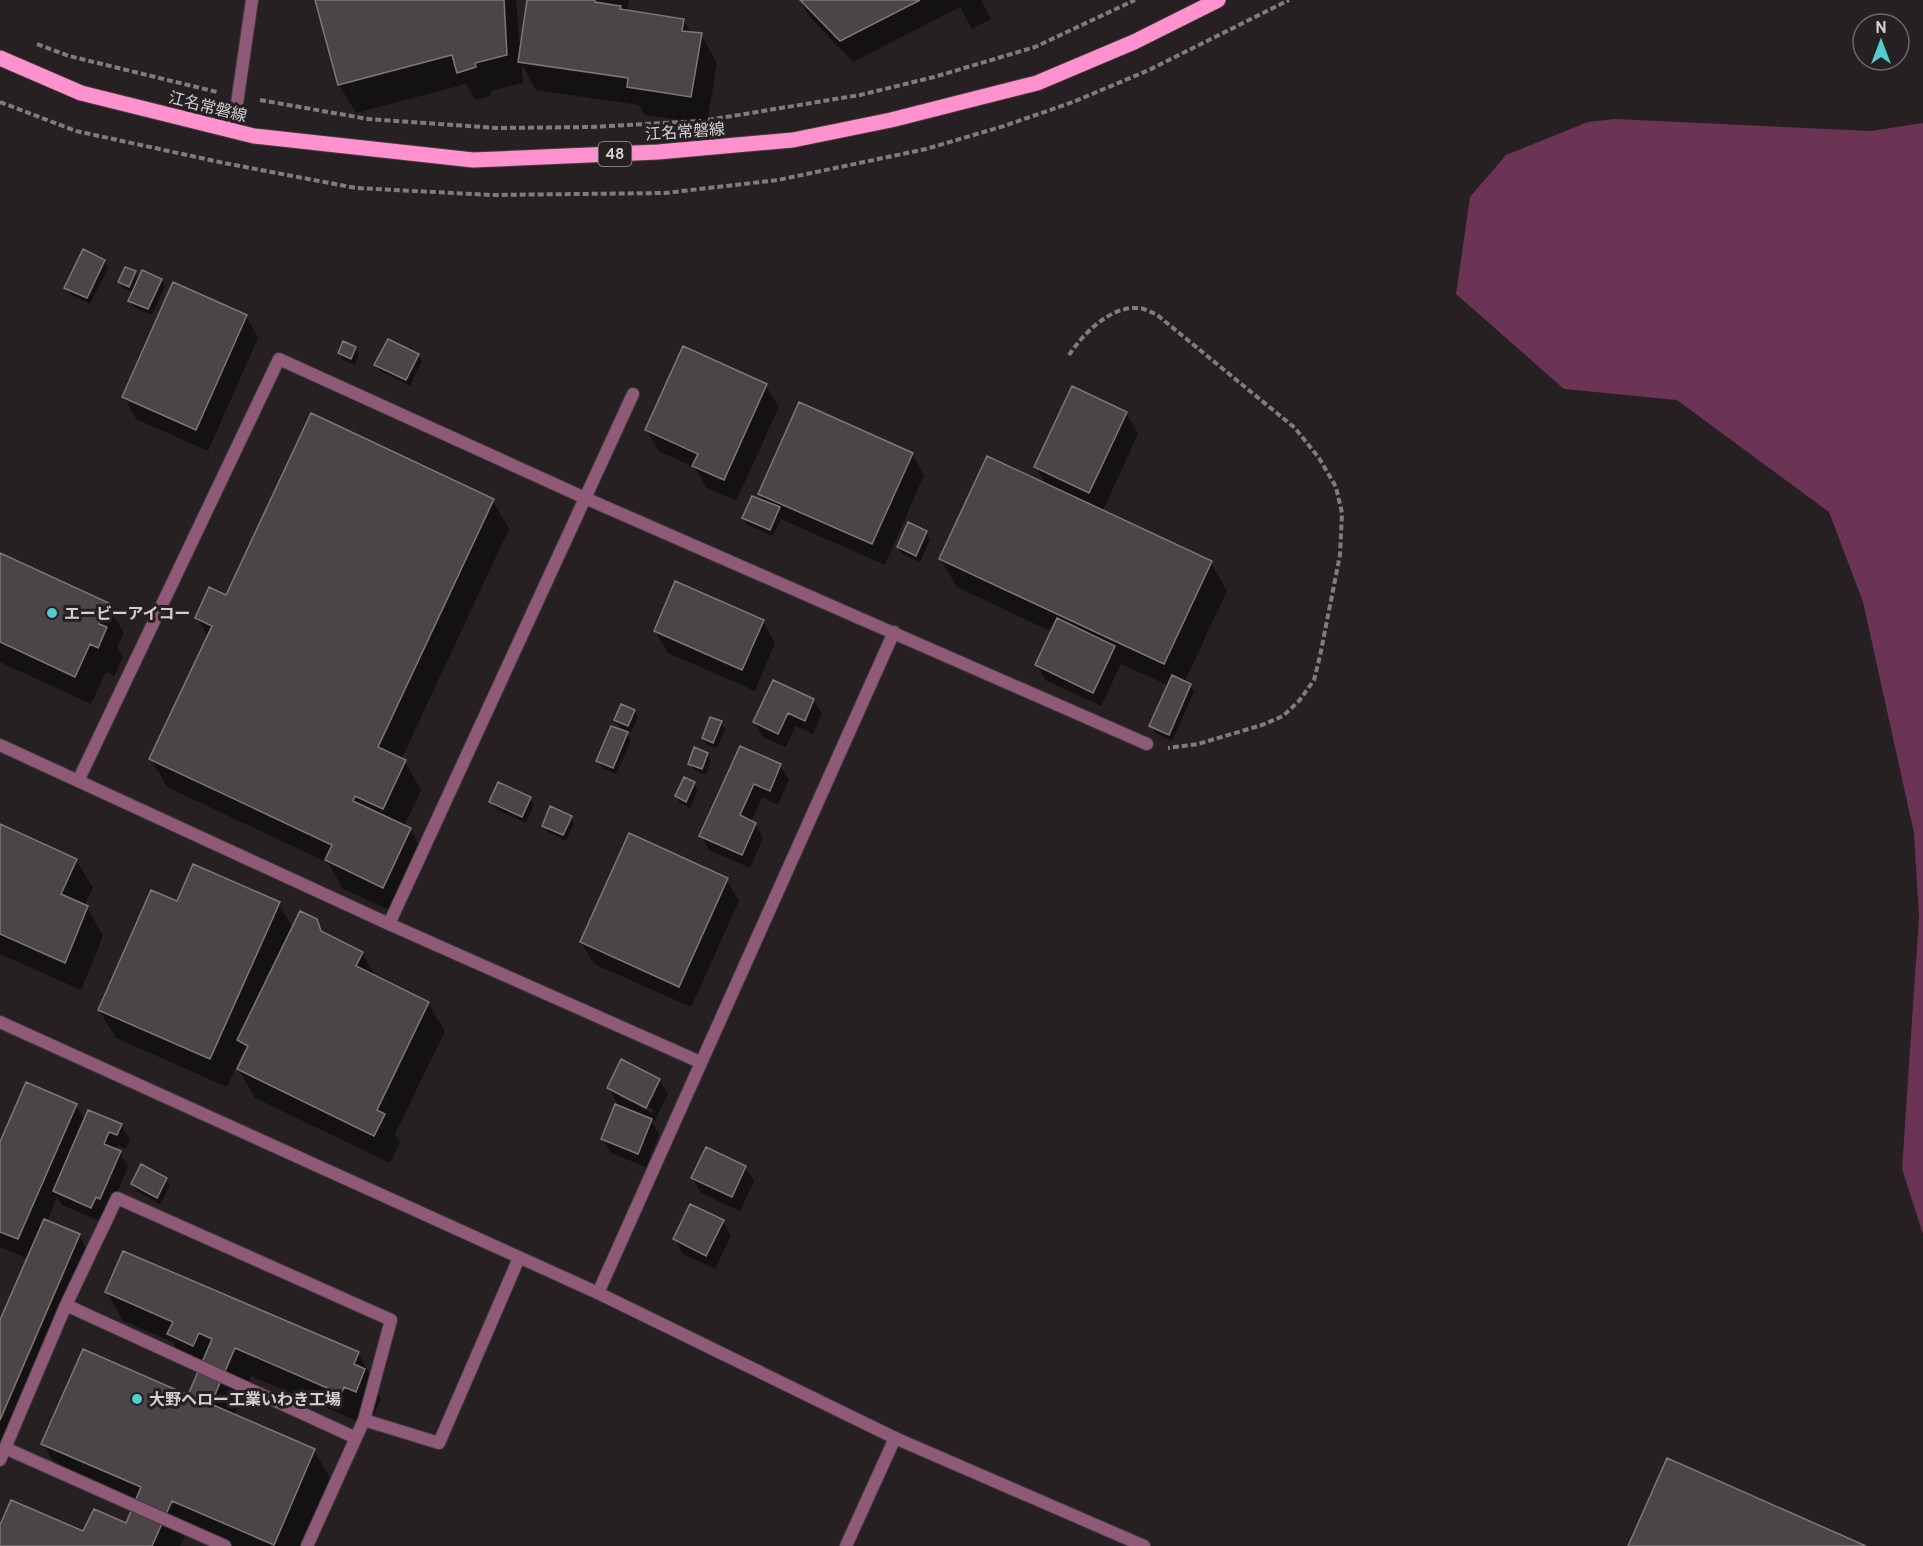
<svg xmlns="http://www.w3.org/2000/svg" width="1923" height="1546" viewBox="0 0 1923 1546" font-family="Overpass,'Noto Sans JP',sans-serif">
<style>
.green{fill:#6b3454}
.shadow{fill:#0007;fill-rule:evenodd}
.building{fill:#4b4548;stroke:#7e777a;stroke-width:1.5}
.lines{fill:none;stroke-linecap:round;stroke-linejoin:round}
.lane-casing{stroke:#423c3f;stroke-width:14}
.street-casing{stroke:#423c3f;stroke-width:14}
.primary-casing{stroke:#423c3f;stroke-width:17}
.path{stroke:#807b7d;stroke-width:4;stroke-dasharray:6 3;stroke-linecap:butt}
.lane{stroke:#8f5a77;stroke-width:12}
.street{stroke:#8f5a77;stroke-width:12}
.primary{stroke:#ff91cf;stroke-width:15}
.poi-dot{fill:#52cdce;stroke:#262023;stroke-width:2}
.labels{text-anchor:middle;stroke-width:6;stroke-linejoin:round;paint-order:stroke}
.shield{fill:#262023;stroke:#a09b9e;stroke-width:1.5}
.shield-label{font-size:15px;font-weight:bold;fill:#d4d0d2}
.street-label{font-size:16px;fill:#d4d0d2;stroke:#262023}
.poi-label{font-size:16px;font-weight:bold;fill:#d4d0d2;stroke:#262023;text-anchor:start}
</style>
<rect width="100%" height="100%" fill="#262023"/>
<path class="green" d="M1615 119 1871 131 1923 123V1234L1902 1169 1919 917 1914 833 1863 602 1829 512 1677 400 1564 389 1456 294 1470 197 1506 155 1588 122Z"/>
<path class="shadow" d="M317 0H516L520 48 529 0H629L627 12 683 20 691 33 701 35 717 63 707 124 645 115 639 105 536 90 522 65 523 83 490 91 491 96 475 100 466 84 356 113 339 85Z
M800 0H981L991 19 972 29 960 7 853 62 809 16Z
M104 261 108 268 90 304 70 294 66 288Z
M135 273 139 280H161L165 287 152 315 134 307 130 300 133 293 123 288 120 281Z
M246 316 258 338 208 451 136 419 124 397Z
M683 348 766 386 779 407 736 501 706 487 695 468 659 451 646 430Z
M355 349 359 355 355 365 343 360 339 353Z
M418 355 422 361 410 386 380 371 376 365Z
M1126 413 1138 434 1102 512 1211 563 1227 591 1184 683 1190 685 1194 692 1172 741 1155 733 1151 726 1169 686 1121 664 1101 706 1045 680 1037 665 1052 632 957 587 940 559 1047 486 1036 467Z
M912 454 924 475 885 565 781 519 773 536 747 525 744 518 765 503 760 494Z
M493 501 509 529 401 760 405 762 421 790 404 826 410 829 426 858 400 915 343 889 328 863 167 787 151 759 208 637 197 618 227 597Z
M926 532 930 539 920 562 902 554 898 547Z
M0 555 107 605 124 633 117 647 123 656 114 676 106 672 91 704 0 662Z
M763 621 775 643 755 691 668 653 655 631Z
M813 700 822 714 813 734 796 726 786 747 763 737 755 722Z
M634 711 638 717 631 732 619 727 615 720Z
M721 723 725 729 717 748 707 745 703 738Z
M627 734 631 740 616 774 602 768 598 761Z
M740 748 780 766 789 780 778 805 762 797 751 822 755 824 763 838 750 868 709 850 701 836Z
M707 754 711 761 706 775 694 770 690 764Z
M694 783 698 790 690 808 680 803 676 796Z
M530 798 534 805 526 823 495 809 491 802Z
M571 817 574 824 566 841 548 832 544 826Z
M0 826 76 860 93 888 84 906 87 907 103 936 81 990 0 954Z
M727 880 739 901 691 1007 594 964 581 942Z
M177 903 279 904 293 928 315 920 324 935 362 953 376 977 428 1003 445 1031 395 1134 400 1143 390 1163 255 1098 238 1069 246 1053 244 1049 227 1087 116 1038 99 1010Z
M659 1080 668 1094 655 1121 651 1120 659 1134 646 1167 611 1153 603 1139 619 1107 609 1088ZM619 1093 654 1110 652 1113 619 1096Z
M76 1105 85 1121 89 1112 121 1125 130 1140 125 1149 118 1145 115 1150 120 1152 128 1167 108 1213 104 1211 99 1221 62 1205 57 1197 47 1222 79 1235 91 1257 11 1445 0 1441V1323L28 1259 0 1247V1145Z
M745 1167 754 1181 740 1211 701 1193 693 1178Z
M166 1180 170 1186 160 1204 136 1191 132 1184Z
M723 1221 731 1236 715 1269 683 1254 675 1239Z
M107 1292 358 1353 374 1382 373 1385 381 1399 372 1420 357 1421 251 1376 234 1416 314 1451 331 1479 302 1546H229L188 1528 180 1546H0V1529L84 1533 126 1525 135 1505 59 1472 43 1444 189 1397 201 1370 185 1363 173 1342 123 1321Z"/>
<path class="building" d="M315 0H504L507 55 475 63 476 67 457 73 452 55 338 85Z
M527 0H595V2L621 6 620 9 684 19 682 31 702 33 691 97 627 87 628 78 518 62Z
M800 0H920L840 41Z
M83 249 105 260 87 298 64 288Z
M125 267 136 271 129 287 118 282Z
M142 270 162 279 148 309 128 301Z
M173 282 247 315 196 430 122 397Z
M388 339 419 354 406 380 374 365Z
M343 341 356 347 351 359 338 353Z
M683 346 767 384 724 480 692 466 698 454 645 430Z
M1072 386 1127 412 1089 493 1034 467Z
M799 402 913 453 872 544 758 494Z
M311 413 494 499 378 747 406 760 383 809 355 796 353 801 411 828 383 888 325 860 332 845 149 759 212 626 195 618 209 587 226 595Z
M987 456 1212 561 1164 664 939 559Z
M752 496 780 507 770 530 742 518Z
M908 522 927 531 916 556 897 547Z
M0 553 109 603 99 624 107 627 98 648 90 644 75 677 0 642Z
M675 581 764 620 742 670 654 631Z
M1057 618 1115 646 1093 693 1035 665Z
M1172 675 1191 684 1169 735 1149 726Z
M773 680 814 699 805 721 788 713 778 734 753 722Z
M621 704 635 710 628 726 614 720Z
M710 717 722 721 713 743 702 738Z
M611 726 628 732 613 768 596 761Z
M740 746 781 764 770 791 754 784 740 815 756 823 742 855 699 836Z
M694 747 708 753 702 769 688 764Z
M684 777 695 782 686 802 675 796Z
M498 782 531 797 522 817 489 802Z
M550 806 572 816 563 835 542 826Z
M0 824 77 859 61 894 88 906 65 963 0 934Z
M629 833 728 878 679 987 580 942Z
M193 864 280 902 210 1059 98 1010 151 890 177 901Z
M300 911 317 919 321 931 363 952 356 966 429 1002 377 1110 385 1114 374 1136 237 1069 248 1046 237 1040Z
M621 1059 660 1079 646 1108 607 1088Z
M26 1082 77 1104 18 1239 0 1232V1142Z
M615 1104 652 1119 638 1154 601 1139Z
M88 1110 122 1124 117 1135 109 1132 104 1144 121 1151 100 1199 96 1197 91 1208 53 1191Z
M706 1147 746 1166 732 1197 691 1178Z
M141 1164 167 1178 157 1198 131 1184Z
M690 1204 724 1220 706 1256 673 1239Z
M44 1219 80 1234 0 1420V1320Z
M123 1251 359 1352 354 1364 365 1369 356 1392 344 1387 341 1394 235 1348 211 1404 315 1449 274 1545 172 1501 152 1546H0V1525L11 1500 83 1531 94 1509 126 1523 141 1487 41 1444 83 1349 188 1395 212 1339 199 1333 193 1346 167 1334 173 1322 105 1292Z
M1667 1458 1866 1546H1628Z"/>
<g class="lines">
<g class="lane-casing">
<path id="lane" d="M233 131 252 0
M0 745 389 924 700 1062
M78 781 279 359 585 498 1147 744
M389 924 633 394
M598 1293 894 632
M356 1438 66 1305 117 1198 391 1320 364 1420
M5 1448 225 1546
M0 1460 66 1305
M307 1546 364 1420 439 1443 519 1258
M846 1546 895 1438"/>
</g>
<g class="street-casing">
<path id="street" d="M0 1022 598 1293 895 1438 1144 1546"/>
</g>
<g class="primary-casing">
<path id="primary" d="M0 58 81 93 254 136 473 160 658 152 793 140 891 120 1037 83 1134 42 1218 0"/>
</g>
<path class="path" d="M37 44 69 56 217 92
M260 100 368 119 497 128 591 127 701 121
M0 102 76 131 224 163 356 188 492 195 665 193 778 180 926 149 1004 126 1073 102 1149 70 1289 0
M708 120 860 95 934 77 1035 47 1135 0
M1069 355C1083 334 1110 306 1138 308 1144 308 1150 312 1156 314L1295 428 1319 458 1336 487 1342 513 1340 555 1320 656 1314 680 1299 701 1283 716 1262 725 1198 744 1168 748"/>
<use href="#lane" class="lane"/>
<use href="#street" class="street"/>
<use href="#primary" class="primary"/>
</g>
<g class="poi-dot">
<circle cx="52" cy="613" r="6"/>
<circle cx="137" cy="1399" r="6"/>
</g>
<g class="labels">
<rect class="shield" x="598.5" y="142" width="33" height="24" rx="4.5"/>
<g class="shield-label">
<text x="615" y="159">48</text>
</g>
<g class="street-label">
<text transform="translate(208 106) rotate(14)" y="6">江名常磐線</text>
<text transform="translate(685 131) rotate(-4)" y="6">江名常磐線</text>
</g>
<g class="poi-label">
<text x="64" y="619">エービーアイコー</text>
<text x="149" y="1405">大野ヘロー工業いわき工場</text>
</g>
</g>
<g transform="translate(1881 42)"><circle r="28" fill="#262023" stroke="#6c6669" stroke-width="1.5"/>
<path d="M0-4.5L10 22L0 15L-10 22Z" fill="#52cdce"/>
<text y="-9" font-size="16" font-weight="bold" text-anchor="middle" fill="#d4d0d2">N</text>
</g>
</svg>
